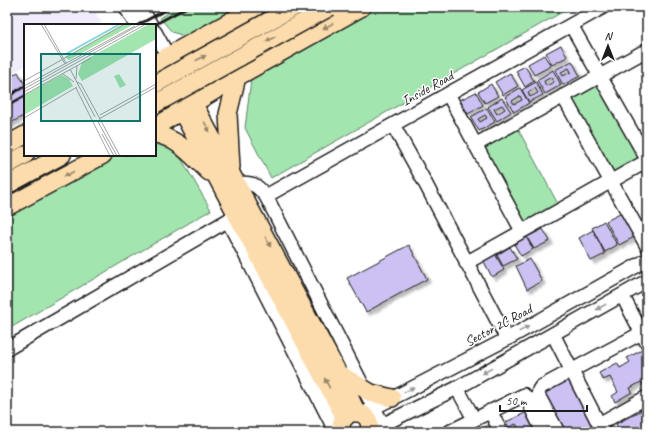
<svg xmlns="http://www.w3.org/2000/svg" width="654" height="439" viewBox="0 0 654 439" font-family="Caveat,sans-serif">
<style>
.built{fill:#f0ecfb}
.green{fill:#a3e5af;stroke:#608066}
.building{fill:#cdc1f3;stroke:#1c1c1c;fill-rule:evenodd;filter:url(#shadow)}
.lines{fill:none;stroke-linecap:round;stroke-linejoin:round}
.minor-casing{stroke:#1c1c1c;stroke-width:16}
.major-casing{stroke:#1c1c1c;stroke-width:20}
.minor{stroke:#fff;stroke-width:13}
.major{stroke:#fcdcac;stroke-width:17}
.rail{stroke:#1c1c1c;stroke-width:3}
.major-bridge-casing{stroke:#1c1c1c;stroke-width:20;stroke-linecap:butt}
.major-bridge{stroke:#fcdcac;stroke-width:17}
.oneway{fill:#97866b}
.oneway2{fill:#999}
.labels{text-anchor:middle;stroke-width:3;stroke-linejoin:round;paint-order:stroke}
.street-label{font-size:14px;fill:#1c1c1c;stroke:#fff}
.inset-river{fill:none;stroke:#84d5db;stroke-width:2}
.inset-road{fill:none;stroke:#a4a4a4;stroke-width:1}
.view{fill:#0f766e;fill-opacity:0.15;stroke:#0f766e;stroke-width:2}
.inset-edge{fill:none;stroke:#1c1c1c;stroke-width:2}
</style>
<defs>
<filter id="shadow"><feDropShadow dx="3.5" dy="3.5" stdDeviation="1" flood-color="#0004"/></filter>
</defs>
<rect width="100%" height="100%" fill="#fff"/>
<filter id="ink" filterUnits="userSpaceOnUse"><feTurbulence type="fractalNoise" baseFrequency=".025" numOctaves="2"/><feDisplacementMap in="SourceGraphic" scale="8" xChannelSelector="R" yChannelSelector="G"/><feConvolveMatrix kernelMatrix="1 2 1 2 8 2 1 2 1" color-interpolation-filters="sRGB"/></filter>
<g filter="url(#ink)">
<path class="built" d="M7 7H92L102 23 98 25H25V66L7 76Z"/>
<path class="green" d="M178 7H247L187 37 172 32 160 18Z
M350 7H571L271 178 245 128 251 79 272 51Z
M598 82 642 159 612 176 568 98Z
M517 127 559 206 523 225 481 147Z
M155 141 165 143 182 160 211 210 7 330V199L86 155H155Z
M492 423 497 432H475Z"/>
<path class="building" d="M561 45 567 57 552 65 546 53Z
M544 55 551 66 534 75 528 64Z
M572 61 580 76 563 85 555 70ZM569 68 571 72 563 76 561 72Z
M525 66 534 81 525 87 516 71Z
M553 70 561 85 545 94 537 80ZM552 77 554 82 546 86 544 81Z
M18 72 25 85V115L7 125V79Z
M510 73 518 86 503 95 495 82Z
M536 82 543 95 529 102 522 90ZM535 88 538 93 530 97 528 92Z
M491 84 498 96 485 103 478 92Z
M520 88 529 103 514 112 505 97ZM520 96 522 100 514 104 512 101Z
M476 92 483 105 468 114 460 100Z
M502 98 511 112 497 121 488 107ZM502 105 505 109 497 114 494 109Z
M487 108 495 122 479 131 471 117ZM485 115 487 118 480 122 478 119Z
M624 212 636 236 619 245 606 221Z
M604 221 617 245 605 252 592 228Z
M543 229 550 241 534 249 527 237Z
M593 230 605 254 591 261 579 238Z
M526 237 533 249 521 256 514 244Z
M409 245 427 279 366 312 347 278Z
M510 247 517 259 503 266 497 255Z
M494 252 504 270 492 277 482 258Z
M530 259 542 281 527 289 516 266Z
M642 350 647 360V384L644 386 641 382 630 388 632 392 615 402 612 396 618 392 610 377 603 380 599 373 617 363 620 368 630 362 627 358Z
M570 376 600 432H566L543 391Z
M642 410 647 418V432H620L616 424Z
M529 411 530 414 527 416 534 429 537 428 539 432H511L510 431 518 427 516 424 509 427 506 422Z"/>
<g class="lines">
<g class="minor-casing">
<path id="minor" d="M126 7 136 25
M141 7 151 25
M571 25 647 159
M155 32 168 56
M448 94 522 231
M563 96 647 246
M393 125 423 179 507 339
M475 145 647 50
M236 183C253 183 255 183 266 196L374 408 387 432
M266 196 603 7
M228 221 336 432
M466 263 647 161
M622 295 647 343
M553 334 603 432
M7 349 237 215
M457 388 474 419
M490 411 501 432
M362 414 507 339 647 260
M599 424 647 397
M370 431 457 388 647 281
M449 432 524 395 526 397 543 432
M558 432 538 395 539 390 541 387 647 330"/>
</g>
<g class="major-casing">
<path id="major" d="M168 56 336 369 357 413
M159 61 256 7
M156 63 345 418
M155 127 237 77 362 7
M155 134C178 138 193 157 209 172
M7 145 25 135
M7 165 25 155
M231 167 228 114 237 77
M7 185 62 155
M7 207 103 155
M338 373 371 393 392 398
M342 432C335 408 375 405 369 432"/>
</g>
<use href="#minor" class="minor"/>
<use href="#major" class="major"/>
<path class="rail" d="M138 25 171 7
M154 25 187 7
M7 97 25 86
M7 106 25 96"/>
<g class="major-bridge-casing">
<path id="major-bridge" d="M155 84 294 7
M155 104 330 7"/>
</g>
<use href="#major-bridge" class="major-bridge"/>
</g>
<defs><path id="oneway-solid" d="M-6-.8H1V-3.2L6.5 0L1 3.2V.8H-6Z"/></defs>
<g class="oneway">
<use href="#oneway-solid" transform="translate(328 26) rotate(151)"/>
<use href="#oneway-solid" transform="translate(271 39) rotate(151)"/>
<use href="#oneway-solid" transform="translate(201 58) rotate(-28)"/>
<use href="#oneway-solid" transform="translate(207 127) rotate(62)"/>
<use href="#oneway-solid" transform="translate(69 174) rotate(152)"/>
<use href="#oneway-solid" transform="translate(268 242) rotate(62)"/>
<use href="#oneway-solid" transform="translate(327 383) rotate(-117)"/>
</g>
<g class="oneway2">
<use href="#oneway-solid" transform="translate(601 307) rotate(151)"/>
<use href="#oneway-solid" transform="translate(524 329) rotate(-29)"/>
<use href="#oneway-solid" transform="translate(487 371) rotate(151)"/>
<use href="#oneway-solid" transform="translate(409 390) rotate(-27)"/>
</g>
</g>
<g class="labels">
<g class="street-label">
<text transform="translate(427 88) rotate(-29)" y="5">Inside Road</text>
<text transform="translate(498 325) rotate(-28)" y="5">Sector 2C Road</text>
</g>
</g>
<g transform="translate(24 24)">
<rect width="132" height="132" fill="#fff"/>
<path d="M99 0H110L45 36 41 33ZM125 0H132V15L58 57 54 50 58 38ZM95 50 102 61 96 64 90 52ZM38 51 45 55 49 62 0 91V71Z" fill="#a3e5af"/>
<path class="inset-river" d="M42 30 96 0"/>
<path class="inset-road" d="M17 0 41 40M20 0 42 39M46 45 71 93M39 50 50 58M52 55 53 42M0 57 101 0M53 58 57 60 96 132M0 62 111 2M52 64 86 132M0 65 117 0M0 68 122 0M0 71 67 34M76 91 132 60M0 94 53 63M75 95 132 63M73 96 93 132M78 110 90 132"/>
<path class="view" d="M17 30H116V97H17Z"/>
<rect width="132" height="132" class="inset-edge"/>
</g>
<rect width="654" height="439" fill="none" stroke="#fff" stroke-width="24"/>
<rect x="12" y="12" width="630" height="415" fill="none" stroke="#1c1c1c" stroke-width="1.5" filter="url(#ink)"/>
<g transform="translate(608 46)" stroke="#ffffff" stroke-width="3" paint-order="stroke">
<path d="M0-3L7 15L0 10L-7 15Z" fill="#1c1c1c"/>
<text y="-6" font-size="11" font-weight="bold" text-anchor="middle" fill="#1c1c1c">N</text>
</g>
<path d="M500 405v6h87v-6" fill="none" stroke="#1c1c1c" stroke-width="2"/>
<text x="506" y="405" font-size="12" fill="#1c1c1c" stroke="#ffffff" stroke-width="3" paint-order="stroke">50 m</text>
</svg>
